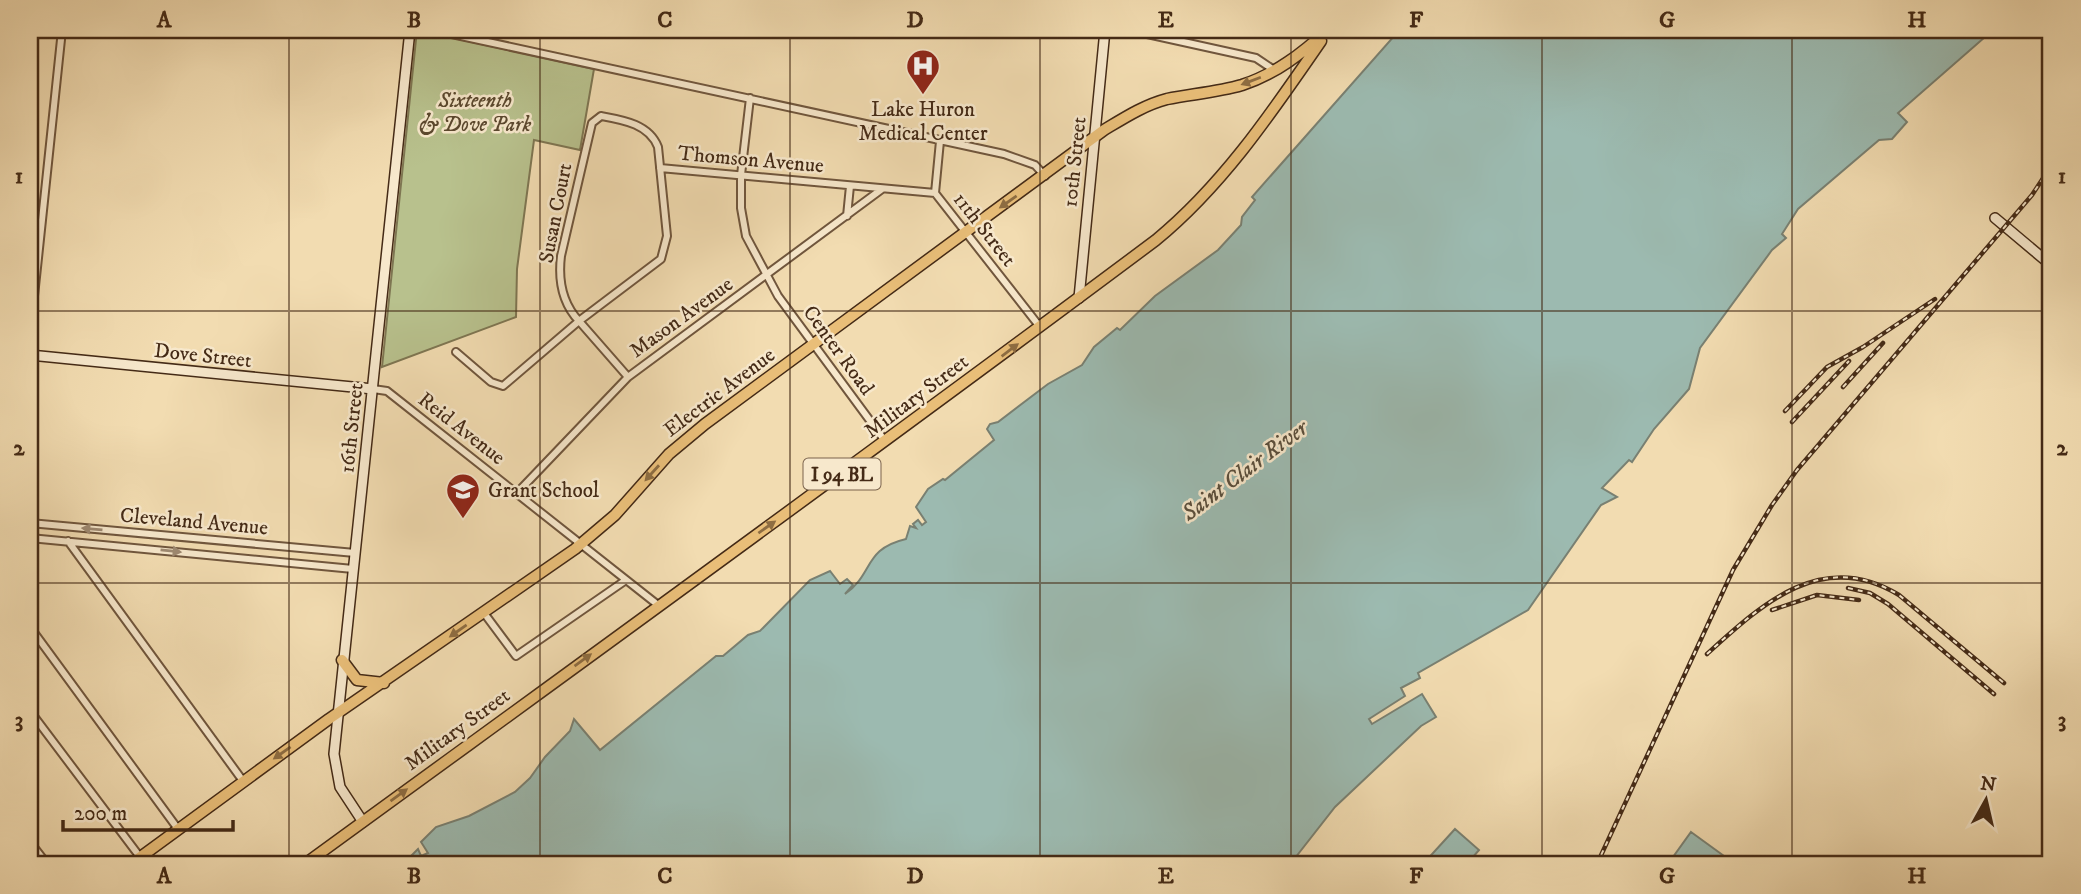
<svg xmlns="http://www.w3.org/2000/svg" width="2081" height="894" viewBox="0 0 2081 894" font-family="'IM FELL DW Pica',serif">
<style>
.green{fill:#b8c18d;stroke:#7e7652;stroke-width:2}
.water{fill:#9cbab0;stroke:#798072;stroke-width:2}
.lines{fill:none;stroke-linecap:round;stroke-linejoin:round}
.street-casing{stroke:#70563d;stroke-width:10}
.secondary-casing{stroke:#442a16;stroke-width:12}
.primary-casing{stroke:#442a16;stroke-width:13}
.street{stroke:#f7e8cc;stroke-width:6}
.secondary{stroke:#f7e8cc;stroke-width:9}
.primary{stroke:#e9be78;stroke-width:10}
.rail-casing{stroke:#442a16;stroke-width:4.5}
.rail{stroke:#f7e8cc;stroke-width:2;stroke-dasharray:5;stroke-linecap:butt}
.oneway{fill:#8e6d42}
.oneway2{fill:#9e8971}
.grid{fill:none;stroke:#442a16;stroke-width:2;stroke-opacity:0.55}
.labels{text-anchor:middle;stroke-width:5;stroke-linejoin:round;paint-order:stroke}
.shield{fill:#f7e8cc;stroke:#7a634d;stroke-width:2}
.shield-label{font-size:19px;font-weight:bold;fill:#442a16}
.park-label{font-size:21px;font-style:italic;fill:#5b482e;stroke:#f7e8cc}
.poi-label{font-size:21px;fill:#442a16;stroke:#f7e8cc}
.street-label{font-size:21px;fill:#442a16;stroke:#f7e8cc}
.water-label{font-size:23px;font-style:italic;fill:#5a4e3c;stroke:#f7e8cc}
.neatline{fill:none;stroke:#442a16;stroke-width:2.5}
.grid-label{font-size:23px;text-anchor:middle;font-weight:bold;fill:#442a16}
</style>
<rect width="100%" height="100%" fill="#f2dcb1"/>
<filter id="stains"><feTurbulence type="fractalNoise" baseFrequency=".00286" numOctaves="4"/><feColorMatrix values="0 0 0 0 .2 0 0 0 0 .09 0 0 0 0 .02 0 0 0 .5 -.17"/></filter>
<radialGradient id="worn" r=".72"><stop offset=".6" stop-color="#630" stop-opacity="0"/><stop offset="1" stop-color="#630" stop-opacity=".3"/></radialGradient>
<path class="green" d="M417 30 594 69 580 150 534 140 517 269 516 317 382 367Z"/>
<path class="water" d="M1393 30H1993L1898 113 1907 122 1892 139 1879 140 1798 209 1782 234 1786 238 1772 250 1700 348 1689 389 1654 429 1632 462 1629 460 1602 488 1617 497 1601 505 1528 610 1418 673 1420 678 1401 688 1405 696 1369 719 1372 724 1422 694 1436 717 1421 726 1335 807 1295 858 1281 864H395L406 857 408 859 418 849 421 856 428 853 421 842 436 827 469 816 515 792 530 778 545 757 570 731 574 719 600 750 716 656H723L748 635 760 631 810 580 830 571 840 584 847 579 853 585 845 594C874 574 863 549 906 539L910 526 916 528 913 524 918 520 922 525 926 522 916 507 928 489 943 479 945 480 994 440 987 429 990 424 998 422 1048 384 1082 365 1094 347 1117 328 1120 330 1155 296 1218 250 1241 225 1242 217 1255 200 1252 197 1396 34Z
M1455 829 1479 850 1467 864H1423Z
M1691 832 1735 864H1668Z"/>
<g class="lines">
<g class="street-casing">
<path id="street" d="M433 30 1004 154 1035 165 1045 176
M1129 30 1256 58 1274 70
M750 98 741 175V208L746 236 778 296 885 441
M660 168 935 193
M935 193 1040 327
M935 193 940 141
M847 216 850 186
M30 334 62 30
M456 352 491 382 503 386 579 321 661 259 667 236 658 147C649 124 623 120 601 116L592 123 561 256C558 281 562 303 579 321L628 377
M373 389 387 391 658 605
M517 493 628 377 882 189
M30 523 355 553
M30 538 353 569
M68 541 243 781
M484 613 516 656 626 580
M30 627 178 829
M30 711 140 857
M30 842 47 864"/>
</g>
<g class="secondary-casing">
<path id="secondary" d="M1995 218 2051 265
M1079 298 1105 30
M30 355 373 389
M363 822 340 787 334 754 410 30"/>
</g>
<g class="primary-casing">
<path id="primary" d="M342 660 357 680 384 683
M131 864 329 719 575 549 615 515 669 454 705 424 1104 130C1124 118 1144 105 1167 99 1192 94 1218 92 1242 85 1276 74 1302 53 1328 30
M305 864C589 657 874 451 1156 240 1223 185 1272 112 1321 41"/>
</g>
<use href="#street" class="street"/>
<use href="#secondary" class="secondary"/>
<use href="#primary" class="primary"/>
<g class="rail-casing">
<path id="rail" d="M1843 387 1883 343
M1785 411 1827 367 1863 347 1935 299
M1792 422 1849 361
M1848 588 1870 593 1888 604 1994 694
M1772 610 1817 595 1859 600
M1707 654C1762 604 1822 548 1899 595L2004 683
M1597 864 1733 570 1772 505 1797 470 2032 195 2051 166"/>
</g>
<use href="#rail" class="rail"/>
</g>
<defs><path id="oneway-solid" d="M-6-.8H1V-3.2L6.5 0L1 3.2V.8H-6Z" transform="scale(1.75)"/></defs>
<g class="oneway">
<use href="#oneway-solid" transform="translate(1251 81) rotate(159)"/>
<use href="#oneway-solid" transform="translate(1008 202) rotate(145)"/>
<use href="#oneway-solid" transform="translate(1010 350) rotate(-37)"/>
<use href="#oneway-solid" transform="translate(652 473) rotate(132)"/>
<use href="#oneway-solid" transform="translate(767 527) rotate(-35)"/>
<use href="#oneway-solid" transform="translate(458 631) rotate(145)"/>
<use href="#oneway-solid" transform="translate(583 660) rotate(-36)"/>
<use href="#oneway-solid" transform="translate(282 753) rotate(145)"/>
<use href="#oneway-solid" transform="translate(399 795) rotate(-36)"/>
</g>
<g class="oneway2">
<use href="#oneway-solid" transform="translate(92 529) rotate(-175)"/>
<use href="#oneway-solid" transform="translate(171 551) rotate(6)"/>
</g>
<path class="grid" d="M289 30V864M540 30V864M790 30V864M1040 30V864M1291 30V864M1542 30V864M1792 30V864M30 311H2051M30 583H2051"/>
<defs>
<g id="hospital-pin" transform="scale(1.75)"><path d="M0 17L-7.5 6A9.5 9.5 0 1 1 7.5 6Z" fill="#8f2418" stroke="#f7e8cc"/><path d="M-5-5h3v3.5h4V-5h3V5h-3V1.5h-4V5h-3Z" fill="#fff"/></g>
<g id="school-pin" transform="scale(1.75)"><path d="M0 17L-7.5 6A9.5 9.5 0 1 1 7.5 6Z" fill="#8f2418" stroke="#f7e8cc"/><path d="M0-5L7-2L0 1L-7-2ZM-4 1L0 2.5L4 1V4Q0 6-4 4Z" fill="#fff"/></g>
</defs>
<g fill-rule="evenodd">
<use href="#hospital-pin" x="923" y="66"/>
<use href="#school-pin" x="463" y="490"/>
</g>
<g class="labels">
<rect class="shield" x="803.5" y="458.5" width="77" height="31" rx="5"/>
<g class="shield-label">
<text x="842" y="481">I 94 BL</text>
</g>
<g class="park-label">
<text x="475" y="107">Sixteenth<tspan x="475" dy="24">&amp; Dove Park</tspan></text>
</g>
<g class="poi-label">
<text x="923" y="116">Lake Huron<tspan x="923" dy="24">Medical Center</tspan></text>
<text x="488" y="497" text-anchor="start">Grant School</text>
</g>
<g class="street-label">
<text transform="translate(751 159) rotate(5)" y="7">Thomson Avenue</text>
<text transform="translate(1074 162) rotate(-84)" y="7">10th Street</text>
<text transform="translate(555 213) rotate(-79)" y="7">Susan Court</text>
<text transform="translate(985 229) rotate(52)" y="7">11th Street</text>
<text transform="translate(681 317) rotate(-36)" y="7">Mason Avenue</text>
<text transform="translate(839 350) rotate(54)" y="7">Center Road</text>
<text transform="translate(203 355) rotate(6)" y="7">Dove Street</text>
<text transform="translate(719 392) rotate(-37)" y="7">Electric Avenue</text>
<text transform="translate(916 396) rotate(-37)" y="7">Military Street</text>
<text transform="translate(351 428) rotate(-84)" y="7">16th Street</text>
<text transform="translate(462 428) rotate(38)" y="7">Reid Avenue</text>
<text transform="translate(194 521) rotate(5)" y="7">Cleveland Avenue</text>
<text transform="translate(457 729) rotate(-36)" y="7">Military Street</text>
</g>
<g class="water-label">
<text transform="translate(1244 470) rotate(-37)" y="8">Saint Clair River</text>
</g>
</g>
<rect width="2081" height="894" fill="none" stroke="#f2dcb1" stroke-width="77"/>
<g transform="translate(1986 800) rotate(8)" stroke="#f7e8cc" stroke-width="5" paint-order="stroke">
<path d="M0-5L12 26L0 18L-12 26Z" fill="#442a16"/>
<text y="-10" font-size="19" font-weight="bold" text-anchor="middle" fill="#442a16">N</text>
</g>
<path d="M63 820v10h170v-10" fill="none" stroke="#442a16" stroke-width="3.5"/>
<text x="74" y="820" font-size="21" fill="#442a16" stroke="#f7e8cc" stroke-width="5" paint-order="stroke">200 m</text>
<rect x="38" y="38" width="2004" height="818" class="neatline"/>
<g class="grid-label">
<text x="164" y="27">A</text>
<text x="414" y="27">B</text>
<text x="665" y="27">C</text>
<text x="915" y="27">D</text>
<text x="1166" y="27">E</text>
<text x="1416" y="27">F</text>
<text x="1667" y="27">G</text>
<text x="1917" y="27">H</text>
<text x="19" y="183">1</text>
<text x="2062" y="183">1</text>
<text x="19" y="455">2</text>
<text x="2062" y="455">2</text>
<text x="19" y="727">3</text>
<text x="2062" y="727">3</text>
<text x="164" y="883">A</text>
<text x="414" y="883">B</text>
<text x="665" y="883">C</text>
<text x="915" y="883">D</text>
<text x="1166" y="883">E</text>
<text x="1416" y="883">F</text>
<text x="1667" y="883">G</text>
<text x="1917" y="883">H</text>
</g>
<rect width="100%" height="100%" filter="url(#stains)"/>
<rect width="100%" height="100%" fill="url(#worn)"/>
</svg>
